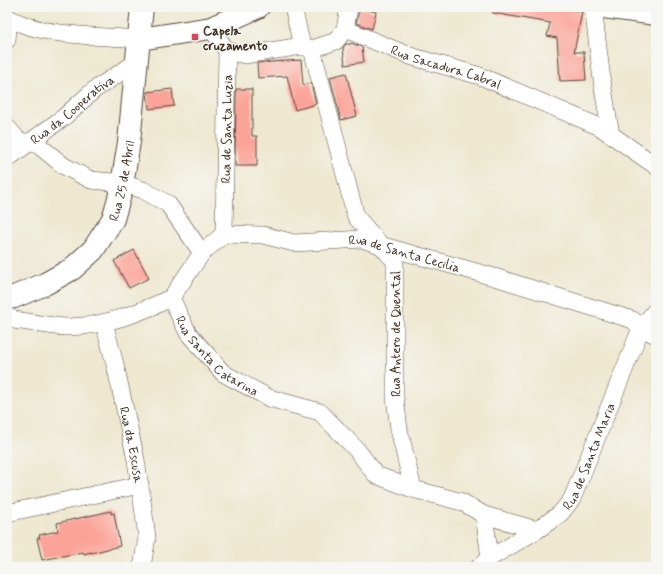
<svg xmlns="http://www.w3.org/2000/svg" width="663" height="574" viewBox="0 0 663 574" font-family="Mynerve,sans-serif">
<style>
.building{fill:#fba398}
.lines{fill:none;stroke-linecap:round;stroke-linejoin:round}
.street-casing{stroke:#564639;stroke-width:18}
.secondary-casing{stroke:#564639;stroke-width:24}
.street{stroke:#fff;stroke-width:17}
.secondary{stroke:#fff;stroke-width:22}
.poi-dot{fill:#d1495b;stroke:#f6f6f2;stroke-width:1.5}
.labels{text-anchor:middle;stroke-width:3;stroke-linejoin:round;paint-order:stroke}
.poi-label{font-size:13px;font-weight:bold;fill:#3b2a1e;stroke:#f6f6f2;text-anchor:start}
.street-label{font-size:13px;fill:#3b2a1e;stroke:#f6f6f2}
</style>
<rect width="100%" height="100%" fill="#f6f6f2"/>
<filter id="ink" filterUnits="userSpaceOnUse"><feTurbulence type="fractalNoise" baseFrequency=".025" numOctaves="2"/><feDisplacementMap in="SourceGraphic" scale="8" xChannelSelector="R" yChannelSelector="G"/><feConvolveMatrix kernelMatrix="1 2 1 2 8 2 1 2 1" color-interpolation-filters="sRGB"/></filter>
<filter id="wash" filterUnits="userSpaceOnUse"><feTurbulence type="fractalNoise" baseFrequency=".012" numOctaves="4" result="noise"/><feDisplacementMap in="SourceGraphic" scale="16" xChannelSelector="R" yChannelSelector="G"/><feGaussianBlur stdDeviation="0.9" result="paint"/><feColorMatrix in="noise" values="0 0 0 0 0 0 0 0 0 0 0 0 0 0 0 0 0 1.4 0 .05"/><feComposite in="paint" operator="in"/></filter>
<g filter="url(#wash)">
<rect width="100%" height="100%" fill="#eee8d0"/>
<g id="blocks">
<path class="building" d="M493 7H558L582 12 574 52H584L586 80 560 81 557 38 547 36 550 23 493 13Z
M360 8 376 12 372 29 356 23Z
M351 43 362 47 364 62 345 65 343 48 346 44H351Z
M301 60 303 85 311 83 316 104 295 110 287 76 258 78 257 63Z
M346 73 357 116 341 120 330 77Z
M172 89 174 106 149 109 147 92Z
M236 89H252V136H257V166H235Z
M134 250 149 278 129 288 114 261Z
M111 511V514L114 513 120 546 91 553V552L84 554 83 552 42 560 37 538H40L39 535 58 531 57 523Z"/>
</g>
</g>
<g filter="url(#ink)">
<use href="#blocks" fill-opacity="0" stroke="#564639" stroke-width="1"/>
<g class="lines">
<g class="street-casing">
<g id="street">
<path d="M293 7 302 46"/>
<path d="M593 7 603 88 611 135"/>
<path d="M7 17C41 37 100 36 140 39"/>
<path d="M211 28 227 51 224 234"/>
<path id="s1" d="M345 29 410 56 480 76 600 127 656 166"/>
<path d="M7 40 9 18"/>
<path d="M312 49 356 217 395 261V397L399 429 413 489"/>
<path d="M227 51 245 55 302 46 312 49 336 41 345 29 349 7"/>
<path d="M7 127 19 141 37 144 64 166 91 180 122 183 143 190 168 204 202 253"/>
<path id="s2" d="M7 159 64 117 94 90 138 61"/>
<path id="s3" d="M171 298 202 253 224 234 263 235 294 243 362 239 380 245 501 279 633 320 641 328 656 335"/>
<path id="s4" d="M171 298 188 333 223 373 269 398 320 412 357 450 376 475 413 489 462 502 484 515 490 558"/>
<path d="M7 316 14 320C31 322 52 327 69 327 105 326 139 313 171 298"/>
<path id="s5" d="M104 323 115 364 136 460 143 507 147 537 142 567"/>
<path d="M7 513 140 485"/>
<path d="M484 515 537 530"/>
<path id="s6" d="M479 567 490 558 537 530 560 514 572 499 641 328 656 310"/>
</g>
</g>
<g class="secondary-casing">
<g id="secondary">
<path d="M604 7 656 14"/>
<path d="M140 39 211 28 258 7"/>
<path id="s7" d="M7 298 14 297 45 284 72 269 93 250 113 219 121 191 129 142 142 7"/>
</g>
</g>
<use href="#street" class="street"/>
<use href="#secondary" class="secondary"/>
</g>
</g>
<rect class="poi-dot" x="191" y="33" width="8" height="8" rx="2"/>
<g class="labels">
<g class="poi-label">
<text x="203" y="35">Capela<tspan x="203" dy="15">cruzamento</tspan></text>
</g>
<g class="street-label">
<text dy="5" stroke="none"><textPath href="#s1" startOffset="108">Rua Sacadura Cabral</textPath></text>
<text dy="5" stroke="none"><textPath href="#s2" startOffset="82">Rua da Cooperativa</textPath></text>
<text transform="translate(226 129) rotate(-89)" y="5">Rua de Santa Luzia</text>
<text dy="5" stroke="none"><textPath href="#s7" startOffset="176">Rua 25 de Abril</textPath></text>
<text dy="5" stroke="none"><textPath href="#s3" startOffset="267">Rua de Santa Cecilia</textPath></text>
<text transform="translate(395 334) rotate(-90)" y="5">Rua Antero de Quental</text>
<text dy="5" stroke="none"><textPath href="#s4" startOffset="76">Rua Santa Catarina</textPath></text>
<text dy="5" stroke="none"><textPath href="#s5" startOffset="125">Rua da Escusa</textPath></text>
<text dy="5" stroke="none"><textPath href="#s6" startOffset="162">Rua de Santa Maria</textPath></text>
</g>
</g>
<rect width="663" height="574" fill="none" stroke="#f6f6f2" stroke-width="24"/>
</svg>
